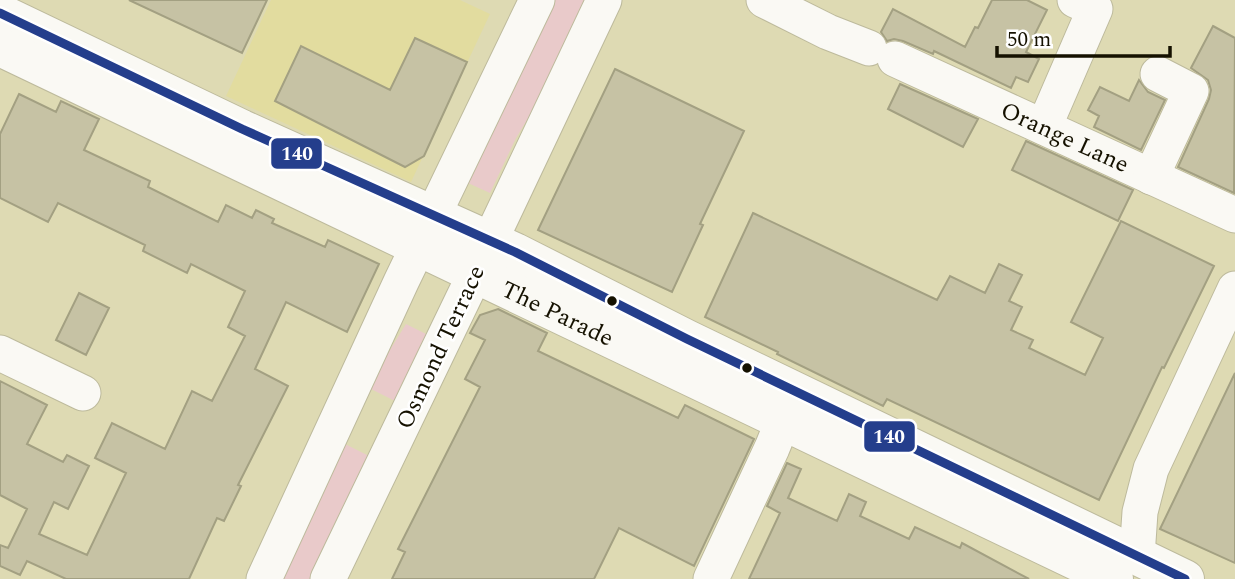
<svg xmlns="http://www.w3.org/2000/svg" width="1235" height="579" viewBox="0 0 1235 579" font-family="Spectral,serif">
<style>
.built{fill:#e2dc9f}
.green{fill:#e9caca}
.building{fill:#c6c2a4;stroke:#a3a082;stroke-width:2}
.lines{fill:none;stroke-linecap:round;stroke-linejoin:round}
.minor-casing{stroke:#bdba9c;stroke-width:37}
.major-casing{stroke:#bdba9c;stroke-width:40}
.minor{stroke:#faf9f4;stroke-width:35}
.major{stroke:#faf9f4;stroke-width:38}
.bus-1-casing{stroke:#fff;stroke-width:14}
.bus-1{stroke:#243e8c;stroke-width:9}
.bus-dot{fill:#151100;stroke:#fff;stroke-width:2.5}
.labels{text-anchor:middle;stroke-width:5;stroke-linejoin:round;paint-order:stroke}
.street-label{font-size:24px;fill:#151100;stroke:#fff}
.line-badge{stroke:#fff;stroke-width:2.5}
.badge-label{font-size:19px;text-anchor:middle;font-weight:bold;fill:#fff}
</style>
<rect width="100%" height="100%" fill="#dedab3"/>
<path class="built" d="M271 0H460L490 14 411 182 226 96Z"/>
<path class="green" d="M550 0H592L562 63 516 138 490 193 468 183 475 162Z
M406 324 430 336 399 403 367 387Z
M339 441 373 458 315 579H273Z"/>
<path class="building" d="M129 0H267L242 53Z
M992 0H1027L1047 10 1026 52 1039 59 1028 82 1016 77 1011 88 934 51 933 54 903 41 894 39 887 41 881 32 893 9 965 47 975 27 978 28Z
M1213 26 1235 38 1234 193 1178 167 1209 99 1211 90 1208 80 1191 68Z
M415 38 467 62 424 156 405 167 275 101 301 46 390 90Z
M615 69 744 131 700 224 703 225 672 292 538 230Z
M1139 80 1148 92 1165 100 1141 150 1094 127 1099 116 1088 110 1100 87 1129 101Z
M900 84 978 119 963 147 888 109Z
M19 94 56 112 61 101 99 119 84 150 150 181 148 187 218 222 226 205 252 218 256 210 274 219 272 223 325 247 328 240 379 264 347 332 286 302 255 369 288 386 238 485 241 486 224 521 217 518 189 579H66L27 561 20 575 0 566V545L8 548 27 509 0 495V381L47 405 27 444 63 462 67 455 89 466 68 509 54 502 39 534 87 555 126 473 95 458 112 423 165 449 192 391 212 401 245 336 228 327 245 291 191 264 187 273 143 251 145 245 58 203 48 222 0 198V134Z
M1026 141 1133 190 1118 221 1012 170Z
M753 213 937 300 950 276 985 293 999 264 1022 275 1009 301 1022 307 1011 330 1033 340 1029 348 1085 375 1103 338 1071 322 1121 221 1214 266 1164 368 1162 367 1099 500 887 399 883 406 777 354 778 352 705 317Z
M79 293 109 308 86 355 56 340Z
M498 309 547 333 538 351 678 418 685 405 754 439 694 566 619 528 594 579H392L405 552 398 549 480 387 465 379 485 340 470 333 480 315Z
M1235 373V563L1160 529Z
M787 463 801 469 788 498 837 521 849 494 866 502 860 516 909 539 915 527 960 548 962 543 1029 579H749L780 513 767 506Z"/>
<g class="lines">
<g class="minor-casing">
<g id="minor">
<path d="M764 0 828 32 869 48"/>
<path id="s1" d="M895 59 1235 215"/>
<path d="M1044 127 1095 9 1075 0"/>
<path d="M1151 177 1191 91 1158 74"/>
<path d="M490 241 604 0"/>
<path d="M0 353 83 393"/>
<path d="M1137 556 1140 512 1151 469 1235 289"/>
<path d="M264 579 401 282 537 0"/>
<path d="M328 579 475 274"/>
<path d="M711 579 772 448 794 394"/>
</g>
</g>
<g class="major-casing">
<g id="major">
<path d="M0 13 242 129 515 252 687 339 1185 579"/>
<path id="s2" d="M0 47 1114 579"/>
</g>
</g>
<use href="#minor" class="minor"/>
<use href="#major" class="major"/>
<g class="bus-1-casing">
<path id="bus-1" d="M0 13 242 129 515 252 687 339 1185 579"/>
</g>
<use href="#bus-1" class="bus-1"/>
</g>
<g class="bus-dot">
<circle cx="612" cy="301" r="6"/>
<circle cx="747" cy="368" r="6"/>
</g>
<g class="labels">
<g class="street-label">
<text dy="8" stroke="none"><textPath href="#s1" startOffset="187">Orange Lane</textPath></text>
<text dy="8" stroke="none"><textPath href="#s2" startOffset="618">The Parade</textPath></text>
<text transform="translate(440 347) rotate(-65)" y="8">Osmond Terrace</text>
</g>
</g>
<g class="line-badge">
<rect x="270" y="137" width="53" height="33" rx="7" fill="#243e8c"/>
<rect x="863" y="420" width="53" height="33" rx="7" fill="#243e8c"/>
</g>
<g class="badge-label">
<text x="297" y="160">140</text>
<text x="889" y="443">140</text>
</g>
<path d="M997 46v10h173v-10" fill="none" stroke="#151100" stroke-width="3.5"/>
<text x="1007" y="46" font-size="21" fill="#151100" stroke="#ffffff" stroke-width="5" paint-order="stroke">50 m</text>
</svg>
